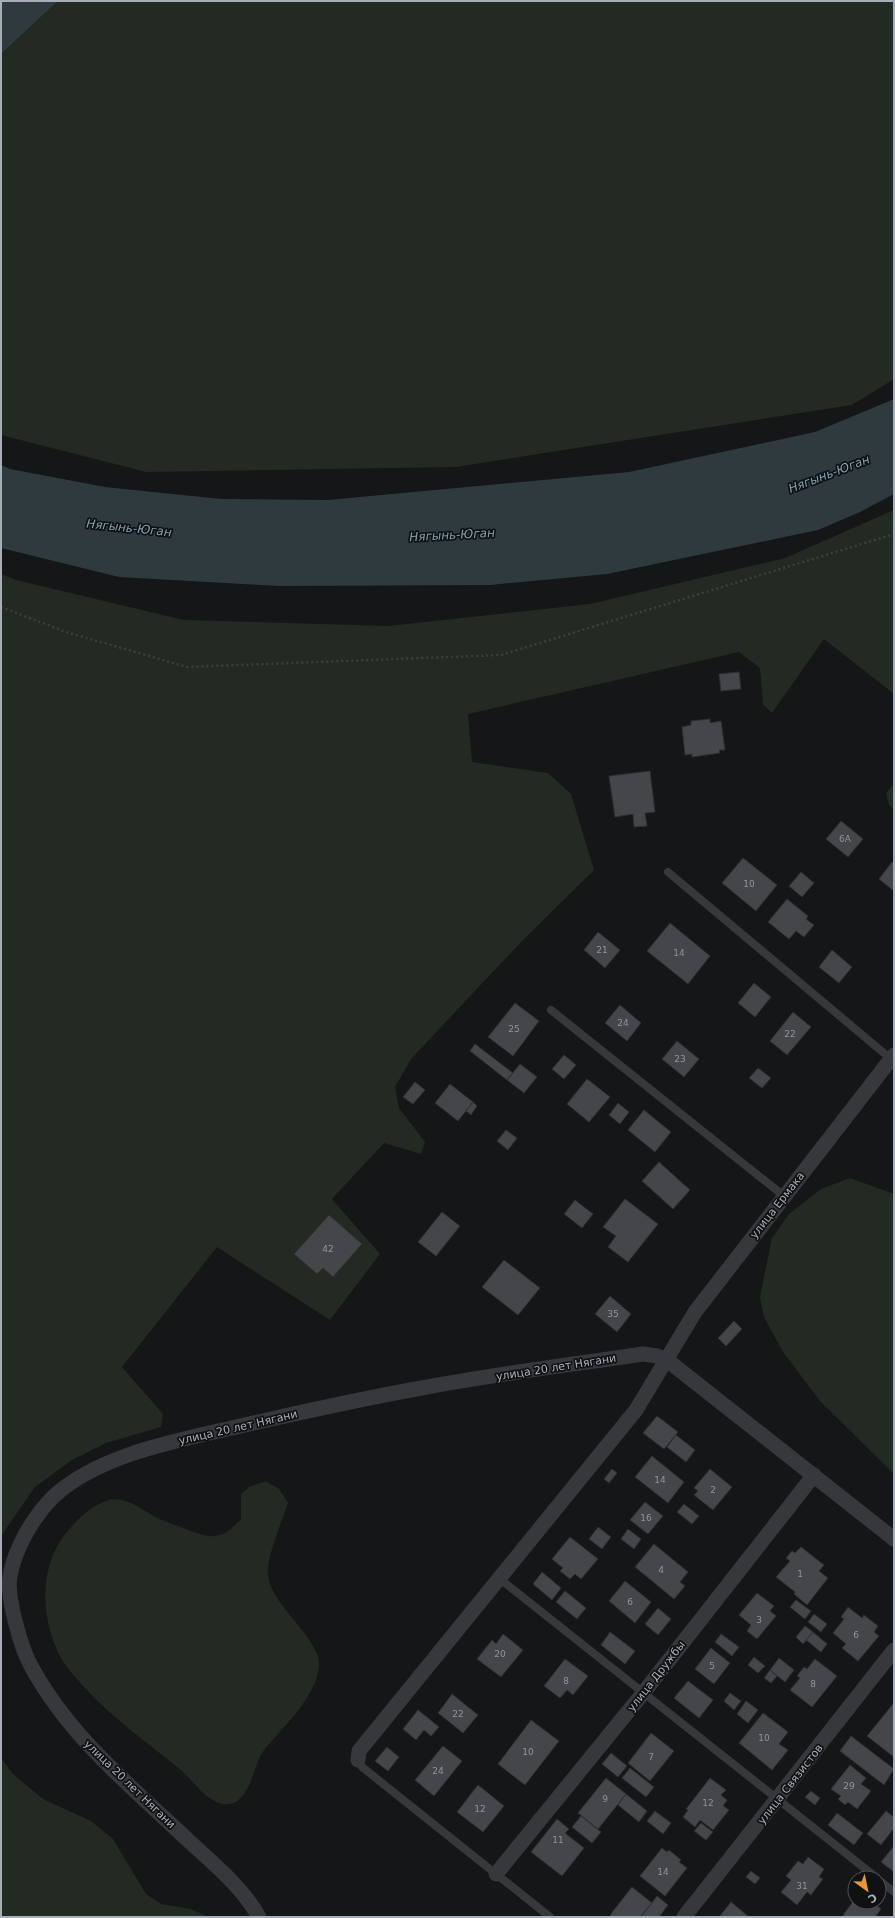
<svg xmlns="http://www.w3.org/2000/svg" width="895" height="1918" viewBox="0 0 895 1918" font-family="'DejaVu Sans',sans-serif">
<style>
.green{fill:#222a22}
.water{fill:#2f3a3f}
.building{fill:#44464a;stroke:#2f3033}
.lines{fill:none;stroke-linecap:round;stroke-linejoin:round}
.path{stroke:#3d3f43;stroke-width:2.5;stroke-dasharray:2 3;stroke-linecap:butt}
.lane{stroke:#37383c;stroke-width:8}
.street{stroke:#37383c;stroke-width:15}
.labels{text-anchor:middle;stroke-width:3.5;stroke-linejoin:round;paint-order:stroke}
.number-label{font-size:9px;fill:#8f949c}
.street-label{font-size:11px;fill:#a8aeb7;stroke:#101112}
.water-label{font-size:12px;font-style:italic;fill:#80a1b0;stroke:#101112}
</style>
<rect width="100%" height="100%" fill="#151617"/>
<path class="green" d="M58 1H894V379L852 405 456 467 146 472 1 435V54Z
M894 510V694L824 639 772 713 763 704 760 668 739 652 468 714 472 762 548 773 571 794 594 870 523 940 411 1059 395 1087 399 1108 425 1142 421 1154 384 1143 332 1199 380 1254 330 1320 217 1247 122 1367 163 1414 161 1427 106 1443 72 1460 35 1487 1 1536V574L16 580 184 620 388 626 590 604 785 558Z
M894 783V810L889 805 886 793Z
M850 1178 894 1194V1474L820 1401 783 1352 764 1317 760 1297 772 1238 789 1214 821 1189Z
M266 1481 279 1489 288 1503C282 1521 270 1549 268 1568 266 1582 275 1595 282 1605 293 1620 310 1637 317 1654 329 1685 282 1728 264 1750 253 1765 253 1790 236 1802 233 1803 226 1805 223 1804 204 1800 194 1781 181 1770 148 1743 113 1719 84 1687 74 1676 63 1664 57 1650 41 1614 40 1569 63 1537 74 1522 91 1505 109 1500 125 1496 142 1509 155 1517 163 1521 172 1524 181 1527 208 1538 220 1543 241 1519V1494L249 1487Z
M1 1758 13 1774 43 1799 91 1821 113 1839 146 1894 161 1904 191 1909 209 1917H1Z"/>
<path class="water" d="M1 1H58L1 54Z
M894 399V494L860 512 818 530 607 574 490 585 279 586 119 577 1 548V465L10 469 105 487 221 499 328 500 629 472 815 432Z"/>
<path class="building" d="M739 672 741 689 721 691 719 674Z
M710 719V723L721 721 725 750H719L720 753 692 757V754L685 755 682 727 691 725V721Z
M650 771 655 812 645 813 647 826 634 827 633 814 615 817 609 776Z
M841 821 863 839 848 857 826 839Z
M743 858 777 885 756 911 722 883Z
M892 862 894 863V891L879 879Z
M801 872 814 883 802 897 789 886Z
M787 899 808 916 806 919 814 925 804 937 796 931 789 939 768 922Z
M670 923 710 956 688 984 647 951Z
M598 932 620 950 605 968 584 950Z
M832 950 852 967 839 983 819 967Z
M754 983 771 997 755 1017 738 1003Z
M515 1003 539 1021 513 1056 488 1037Z
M620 1005 641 1023 627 1041 605 1023Z
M793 1012 811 1027 787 1055 770 1041Z
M677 1041 699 1059 684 1077 662 1059Z
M475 1044 513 1073 507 1080 470 1051Z
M564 1055 576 1065 564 1079 552 1069Z
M520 1064 537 1077 524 1093 507 1080Z
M758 1068 771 1078 762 1088 749 1078Z
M587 1079 610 1097 589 1122 567 1104Z
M415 1082 425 1090 413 1104 403 1097Z
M450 1084 473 1102 458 1121 435 1103Z
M473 1102 477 1106 471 1115 466 1111Z
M618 1103 629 1112 620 1124 609 1115Z
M644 1110 671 1132 655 1152 628 1130Z
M506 1130 517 1138 508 1150 497 1141Z
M659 1162 690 1190 673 1209 642 1181Z
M625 1199 658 1224 628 1262 608 1247 616 1236 603 1227Z
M575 1200 593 1214 582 1228 564 1214Z
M442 1212 460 1226 436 1256 418 1242Z
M329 1215 362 1244 333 1277 323 1268 317 1274 294 1254Z
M504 1260 540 1288 518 1315 482 1287Z
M610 1296 631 1314 617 1332 595 1314Z
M734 1321 742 1329 726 1346 718 1338Z
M657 1416 678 1432 664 1449 643 1433Z
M676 1435 695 1450 686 1462 667 1447Z
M652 1456 684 1482 668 1503 635 1477Z
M612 1469 617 1473 609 1483 604 1479Z
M710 1469 732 1487 713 1510 694 1495 698 1491 694 1488Z
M645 1502 663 1516 648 1534 630 1520Z
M684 1504 699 1516 692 1524 677 1512Z
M598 1527 611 1537 602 1549 589 1539Z
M628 1529 641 1539 634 1549 621 1539Z
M570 1537 598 1559 581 1579 575 1574 570 1579 560 1571 563 1568 552 1559Z
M654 1544 688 1572 680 1582 685 1586 674 1599 635 1567Z
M801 1547 824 1565 819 1571 828 1578 807 1605 794 1594 795 1592 776 1577 790 1561 786 1558 792 1551 795 1553Z
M542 1572 561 1588 552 1600 533 1584Z
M625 1581 651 1602 635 1623 609 1601Z
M565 1591 586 1608 577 1619 556 1602Z
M757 1593 774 1606 770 1611 776 1616 757 1639 747 1631 751 1625 739 1615Z
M796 1600 811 1611 805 1619 790 1607Z
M848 1607 862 1618 864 1615 878 1626 874 1632 879 1636 858 1661 842 1648 846 1644 833 1633 844 1619 841 1617Z
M658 1608 671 1619 658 1635 645 1624Z
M814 1614 827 1624 821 1632 808 1622Z
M805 1626 813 1632 803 1644 796 1637Z
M610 1632 635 1651 625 1664 601 1645Z
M813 1632 827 1644 821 1652 806 1640Z
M503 1634 523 1650 501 1677 477 1659 492 1640 496 1644Z
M721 1634 739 1647 732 1656 715 1642Z
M711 1648 730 1663 714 1684 695 1669Z
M754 1657 765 1666 758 1673 748 1665Z
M779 1658 794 1670 785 1682 770 1670Z
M565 1659 588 1676 573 1695 567 1690 560 1698 544 1686Z
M815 1659 837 1676 812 1707 790 1690 800 1678 797 1676 804 1667 807 1669Z
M770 1670 777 1676 771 1683 764 1678Z
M688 1681 713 1700 699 1718 674 1698Z
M730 1693 741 1701 734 1710 724 1701Z
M452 1694 478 1715 463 1733 438 1713Z
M746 1701 758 1710 748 1723 737 1714Z
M893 1704H894V1757L867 1736Z
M418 1710 439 1727 431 1736 424 1730 416 1740 403 1729Z
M763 1713 788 1732 779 1744 788 1750 772 1770 739 1743Z
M531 1720 559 1741 525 1785 498 1764Z
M651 1733 674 1751 650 1781 628 1763Z
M851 1736 894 1769 884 1785 840 1751Z
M443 1746 462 1761 434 1796 415 1780Z
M387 1747 399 1757 388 1771 375 1761Z
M611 1753 627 1766 618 1777 602 1764Z
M850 1765 866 1778 861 1784 871 1791 857 1809 848 1802 845 1805 838 1799 841 1796 831 1789Z
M630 1768 654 1787 646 1797 622 1778Z
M606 1778 626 1794 598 1829 578 1813Z
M710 1778 726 1790 721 1795 727 1800 723 1806 729 1810 713 1830 700 1820 695 1827 683 1817 688 1810 686 1809Z
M478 1785 504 1806 483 1832 457 1812Z
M811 1791 820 1798 815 1805 805 1797Z
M626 1794 647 1811 639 1822 618 1805Z
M655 1811 671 1823 663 1834 647 1821Z
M886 1811 894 1817V1828L881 1845 867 1834Z
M837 1813 863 1833 854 1845 828 1825Z
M581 1816 601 1832 592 1843 572 1827Z
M557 1819 569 1829 565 1833 584 1848 562 1876 531 1852Z
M701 1823 713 1832 706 1840 694 1831Z
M894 1846V1872L881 1862Z
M662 1848 667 1852 669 1850 681 1860 679 1862 687 1868 665 1896 640 1876Z
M808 1857 824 1869 819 1877 823 1879 811 1895 807 1892 797 1905 781 1892 791 1880 786 1876 798 1861 803 1864Z
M751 1871 760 1878 755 1884 746 1877Z
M632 1887 652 1903 640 1917H612L610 1915Z
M657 1896 668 1905 659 1917H641Z
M855 1899V1902H873L881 1909 875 1917H845L843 1915Z
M731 1902 749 1917H719Z"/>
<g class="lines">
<path class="path" d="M1 607 66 632 187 667 501 655 894 534"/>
<path class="lane" d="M668 872 891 1059
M551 1010 784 1196
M500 1579 877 1878
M358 1760 362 1767 550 1917
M879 1880 894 1892"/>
<path class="street" d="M358 1760 359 1751 636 1410 695 1312 894 1055
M496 1874 644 1692 814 1475
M259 1917C242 1887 215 1865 190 1842 132 1787 68 1736 30 1664 21 1647 6 1596 10 1576 15 1548 33 1517 53 1497 101 1452 187 1439 249 1424 307 1411 364 1398 422 1388 495 1374 569 1365 643 1354L657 1356 667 1360 894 1539
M684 1917 894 1650"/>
</g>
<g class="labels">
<g class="number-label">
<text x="845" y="842">6А</text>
<text x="749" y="887">10</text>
<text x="602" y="953">21</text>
<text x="679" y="956">14</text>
<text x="623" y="1026">24</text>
<text x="514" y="1032">25</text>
<text x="790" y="1037">22</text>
<text x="680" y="1062">23</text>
<text x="328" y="1252">42</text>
<text x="613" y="1317">35</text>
<text x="660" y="1483">14</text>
<text x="713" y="1493">2</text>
<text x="646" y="1521">16</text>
<text x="661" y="1573">4</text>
<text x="800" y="1577">1</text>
<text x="630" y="1605">6</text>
<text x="759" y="1623">3</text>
<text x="856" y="1638">6</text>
<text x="500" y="1657">20</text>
<text x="712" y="1669">5</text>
<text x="566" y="1684">8</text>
<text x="813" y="1687">8</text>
<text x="458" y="1717">22</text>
<text x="764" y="1741">10</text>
<text x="528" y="1755">10</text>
<text x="651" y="1760">7</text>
<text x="438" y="1774">24</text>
<text x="849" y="1789">29</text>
<text x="605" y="1802">9</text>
<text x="708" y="1806">12</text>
<text x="480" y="1812">12</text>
<text x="558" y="1843">11</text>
<text x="663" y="1875">14</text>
<text x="802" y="1889">31</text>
</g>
<g class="street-label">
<text transform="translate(777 1205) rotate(-52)" y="4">улица Ермака</text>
<text transform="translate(556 1367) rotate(-9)" y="4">улица 20 лет Нягани</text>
<text transform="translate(238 1427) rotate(-13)" y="4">улица 20 лет Нягани</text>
<text transform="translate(656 1676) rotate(-52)" y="4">улица Дружбы</text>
<text transform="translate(130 1784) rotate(44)" y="4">улица 20 лет Нягани</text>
<text transform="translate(790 1784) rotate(-52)" y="4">улица Связистов</text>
</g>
<g class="water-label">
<text transform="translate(829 474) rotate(-21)" y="4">Нягынь-Юган</text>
<text transform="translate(129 528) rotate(6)" y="4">Нягынь-Юган</text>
<text transform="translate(452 535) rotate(-3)" y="4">Нягынь-Юган</text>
</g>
</g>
<rect width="895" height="1918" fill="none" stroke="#a8aeb7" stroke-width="4"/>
<g transform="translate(867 1890) rotate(147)"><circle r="19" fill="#101112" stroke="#4d5054"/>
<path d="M0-3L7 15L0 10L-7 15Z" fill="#e9963b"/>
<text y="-6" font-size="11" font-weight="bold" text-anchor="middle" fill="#a8aeb7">С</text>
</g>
</svg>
